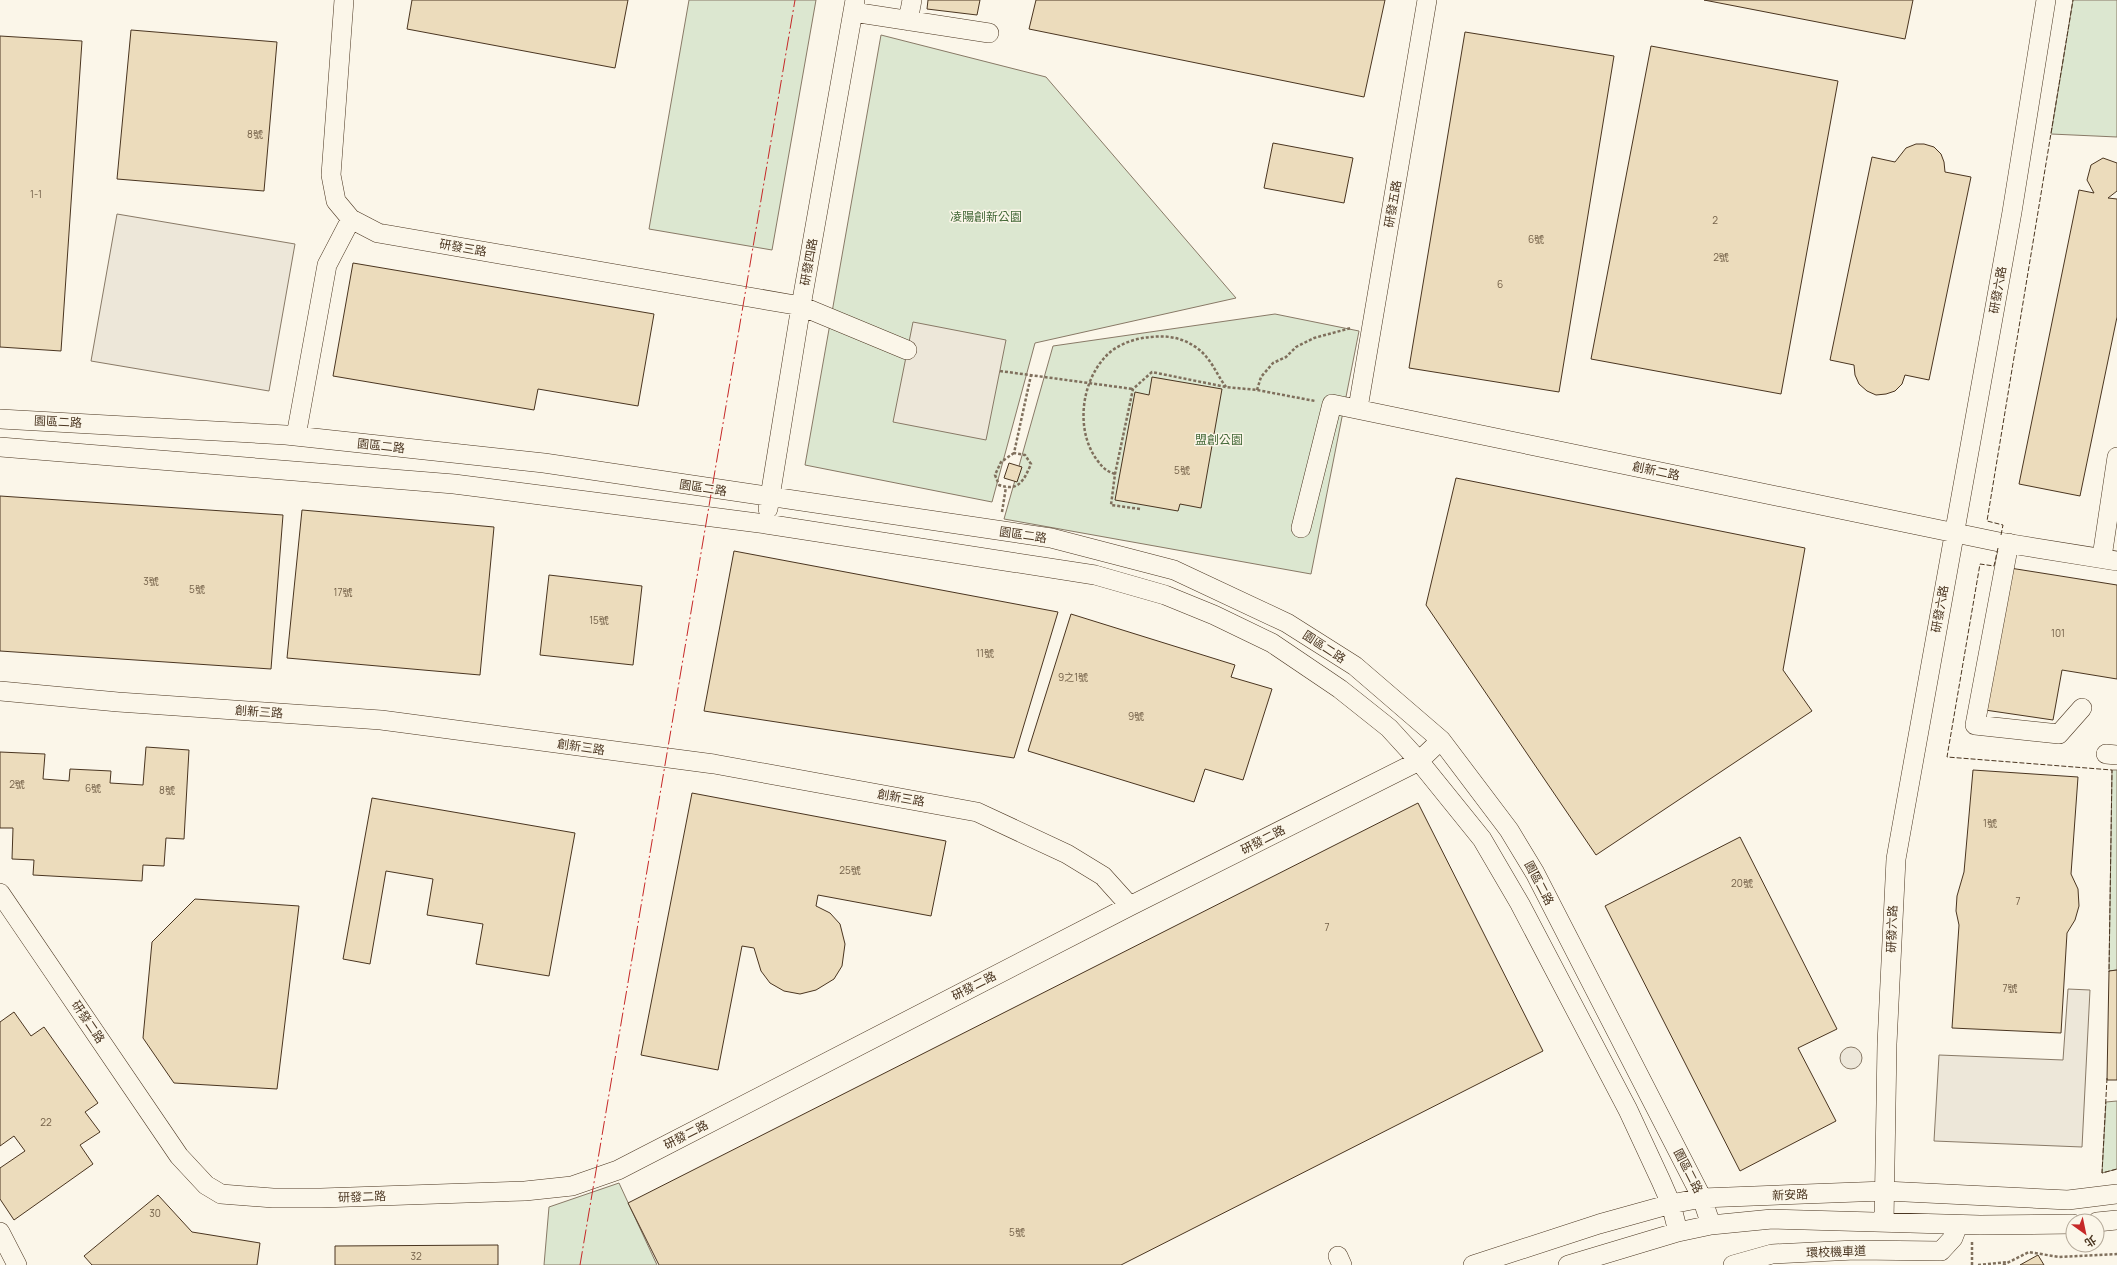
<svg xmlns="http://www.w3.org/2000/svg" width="2117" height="1265" viewBox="0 0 2117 1265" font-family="Manrope,'Noto Sans TC',sans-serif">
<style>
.green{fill:#dce7d0;stroke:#887966}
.parking{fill:#ede7d9;stroke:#887966}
.building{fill:#ecdcbc;stroke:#4a3520}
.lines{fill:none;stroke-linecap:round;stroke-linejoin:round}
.minor-casing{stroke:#4a3520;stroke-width:20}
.path{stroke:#7f6f5c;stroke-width:2.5;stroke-dasharray:3 2;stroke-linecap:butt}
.minor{stroke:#fbf6e9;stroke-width:19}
.fence{stroke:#4a3520;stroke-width:1;stroke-dasharray:5 2;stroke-linecap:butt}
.power{stroke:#c62828;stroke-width:1;stroke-dasharray:14 3 2 3;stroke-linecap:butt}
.labels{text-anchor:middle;stroke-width:3;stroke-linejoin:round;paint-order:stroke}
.number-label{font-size:10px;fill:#725f47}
.street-label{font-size:12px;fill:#4a3520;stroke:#fbf6e9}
.park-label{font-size:12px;fill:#436837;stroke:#fbf6e9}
</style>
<rect width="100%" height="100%" fill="#fbf6e9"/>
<path class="green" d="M689 0H816L772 250 649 229Z
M2073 0H2117V137L2051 134Z
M881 35 1046 77 1236 298 1035 343 992 502 805 465Z
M1275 314 1359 331 1311 574 1004 519 1053 346Z
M2112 770H2117V970L2109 971Z
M2117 1101V1169L2102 1173 2106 1102Z
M619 1183 657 1265H544L549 1207Z"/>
<path class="parking" d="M117 214 295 244 269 391 91 361Z
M913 322 1006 340 986 440 893 422Z
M2068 989 2090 990 2082 1147 1934 1141 1939 1055 2063 1060Z
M1840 1058a11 11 0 1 1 22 0a11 11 0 1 1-22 0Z"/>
<path class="building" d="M412 0H628L615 68 407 29Z
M928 0H980L977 15 927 9Z
M1036 0H1385L1364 97 1029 29Z
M1704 0H1913L1905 39Z
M131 30 277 42 264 191 117 179Z
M1465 32 1614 56 1559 392 1409 368Z
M0 36 82 41 61 351 0 347Z
M1651 46 1838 81 1781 394 1591 359Z
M1273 143 1353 158 1344 203 1264 188Z
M1916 144H1924L1934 147 1941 154 1944 162 1945 172 1971 177 1929 380 1905 375 1902 384 1895 391 1886 394 1876 395 1867 391 1859 384 1855 375 1854 365 1830 360 1872 157 1895 162 1906 148Z
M2103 158 2117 163V191L2108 198 2117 199V317L2080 496 2019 484 2079 190 2094 193 2087 180 2091 165Z
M353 263 654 314 638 406 538 389 534 410 333 376Z
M1152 377 1222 389 1201 508 1180 504 1178 511 1115 500 1135 392 1149 395Z
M1009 463 1022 467 1017 482 1004 478Z
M1456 478 1805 548 1783 670 1812 711 1596 855 1426 605Z
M0 496 283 515 271 669 0 651Z
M302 510 494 527 480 675 287 658Z
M734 551 1058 612 1014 758 704 711Z
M2010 568 2117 585V679L2062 670 2053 720 1985 710Z
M549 575 642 586 633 665 540 655Z
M1071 614 1235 665 1231 677 1272 689 1243 780 1205 769 1194 802 1028 751Z
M146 747 189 750 184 839 166 838 164 866 143 865 142 881 33 875 34 860 12 859 13 828H0V752L45 754 43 779 69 781 70 769 111 771 110 783 143 785Z
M1973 770 2078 777 2071 874 2078 889 2079 906 2075 920 2067 933 2061 1033 1952 1028 1959 925 1956 911 1957 896 1964 872Z
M692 793 946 841 931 916 818 895 816 906 830 913 840 924 845 944 842 966 834 979 816 990 800 994 784 991 770 983 761 971 754 948 742 946 718 1070 641 1055Z
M372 798 575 833 549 976 476 964 483 924 427 915 433 879 386 871 370 964 343 959Z
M1418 803 1543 1051 1121 1265H659L628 1203Z
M1740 837 1837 1029 1798 1048 1836 1121 1740 1171 1605 906Z
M195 899 299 906 277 1089 174 1083 143 1038 152 942Z
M2117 970V1080H2107L2109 971Z
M14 1012 31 1036 44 1027 98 1103 85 1112 100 1132 80 1145 93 1164 14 1220 0 1199V1168L25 1151 14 1136 0 1146V1022Z
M158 1195 192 1232 260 1243 257 1265H92L84 1256Z
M498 1245V1265H335V1246Z
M2038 1255 2044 1265H2020Z"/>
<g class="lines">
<g class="minor-casing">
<path id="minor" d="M344 0 331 175 336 201 351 219 378 233 801 306 907 350
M853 12 989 33
M908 21 912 0
M1358 408 1427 0
M0 419 286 435 544 463 1051 538 1174 570 1287 623 1355 666 1441 740 1509 830 1535 873 1702 1198 1711 1225
M296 436 327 265 351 219
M0 447 454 484 766 524 1095 575 1165 595 1214 615 1272 643 1340 689 1389 728 1419 761 1482 839 1520 904 1628 1110 1661 1181 1671 1204 1678 1232
M768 509 801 306 855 0
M1301 528 1332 404 1999 542 2117 561
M2009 543 1975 725 2059 734 2082 708
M2102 557 2117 457
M0 691 118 702 381 720 714 764 977 812 1067 854 1103 876 1130 906
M2106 754 2117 755
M0 893 179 1156 206 1185 221 1194 273 1198H321L525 1191 572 1186 618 1170 1130 906 1419 761 1441 740
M1884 1222 1887 1044 1896 859 2012 212 2046 0
M2097 1222 2117 1220
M0 1232 17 1265
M1338 1256 1342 1265
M1473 1265 1599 1224 1671 1204 1702 1198 1885 1191 2068 1200 2117 1194
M1568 1265 1678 1232 1711 1225 1772 1219 1980 1225 2073 1224
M1733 1265 1772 1254 1855 1250 1941 1251 1953 1238 1958 1225"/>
</g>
<path class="path" d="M1000 371 1133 389
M1257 390 1261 377 1273 363 1286 357 1296 347 1314 338 1351 328
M1014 453 1001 462 995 475 999 485C1019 492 1024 480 1031 464L1025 455 1014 453 1031 375
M1115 474C1106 471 1103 468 1097 460 1075 430 1081 381 1107 355 1118 344 1136 338 1151 337 1168 335 1183 338 1197 348 1212 359 1216 374 1226 387
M1140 509 1111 505 1115 474 1133 389 1152 372 1226 387 1257 390 1315 401
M1002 512 1006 487
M1972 1265V1242
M1978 1265 2008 1262
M2003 1265 2029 1252 2059 1257 2117 1254"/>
<use href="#minor" class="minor"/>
<path class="fence" d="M2001 535 2003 525 1987 521 2073 0
M1998 548 1994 566 1980 564 1947 757 2112 770 2109 972
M2107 1078 2102 1173 2117 1169"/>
<path class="power" d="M580 1265 795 0"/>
</g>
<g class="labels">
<g class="number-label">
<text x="255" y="138">8號</text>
<text x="36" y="198">1-1</text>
<text x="1715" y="224">2</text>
<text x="1536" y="243">6號</text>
<text x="1721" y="261">2號</text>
<text x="1500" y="288">6</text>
<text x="1182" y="474">5號</text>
<text x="151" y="585">3號</text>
<text x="197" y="593">5號</text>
<text x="343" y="596">17號</text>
<text x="599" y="624">15號</text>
<text x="2058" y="637">101</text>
<text x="985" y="657">11號</text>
<text x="1073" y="681">9之1號</text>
<text x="1136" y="720">9號</text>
<text x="17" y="788">2號</text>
<text x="93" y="792">6號</text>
<text x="167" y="794">8號</text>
<text x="1990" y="827">1號</text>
<text x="850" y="874">25號</text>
<text x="1742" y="887">20號</text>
<text x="2018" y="905">7</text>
<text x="1327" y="931">7</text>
<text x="2010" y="992">7號</text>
<text x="46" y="1126">22</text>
<text x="155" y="1217">30</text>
<text x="1017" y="1236">5號</text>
<text x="416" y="1260">32</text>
</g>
<g class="street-label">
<text transform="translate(1393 204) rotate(-80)" y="4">研發五路</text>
<text transform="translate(463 248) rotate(10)" y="4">研發三路</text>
<text transform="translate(809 262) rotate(-80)" y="4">研發四路</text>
<text transform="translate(1998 290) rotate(-80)" y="4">研發六路</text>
<text transform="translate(58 422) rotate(3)" y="4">園區二路</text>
<text transform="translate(381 446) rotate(6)" y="4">園區二路</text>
<text transform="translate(1656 471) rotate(12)" y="4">創新二路</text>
<text transform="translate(703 488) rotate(9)" y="4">園區二路</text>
<text transform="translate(1023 535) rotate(8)" y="4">園區二路</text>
<text transform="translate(1940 609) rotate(-80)" y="4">研發六路</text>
<text transform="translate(1324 647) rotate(33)" y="4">園區二路</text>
<text transform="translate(259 712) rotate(4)" y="4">創新三路</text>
<text transform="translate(581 747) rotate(8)" y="4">創新三路</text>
<text transform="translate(901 798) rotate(10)" y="4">創新三路</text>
<text transform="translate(1263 840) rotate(-27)" y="4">研發二路</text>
<text transform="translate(1539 883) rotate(62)" y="4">園區二路</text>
<text transform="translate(1892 929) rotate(-88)" y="4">研發六路</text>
<text transform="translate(974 986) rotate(-27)" y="4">研發二路</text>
<text transform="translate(88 1022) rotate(56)" y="4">研發二路</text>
<text transform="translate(686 1135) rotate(-27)" y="4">研發二路</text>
<text transform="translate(1688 1171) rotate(63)" y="4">園區二路</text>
<text transform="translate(1790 1195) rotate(-2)" y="4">新安路</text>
<text transform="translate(362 1197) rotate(-2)" y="4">研發二路</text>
<text transform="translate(1836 1252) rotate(-2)" y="4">環校機車道</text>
</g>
<g class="park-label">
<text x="986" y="221">凌陽創新公園</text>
<text x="1219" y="444">盟創公園</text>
</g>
</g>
<g transform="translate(2085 1233) rotate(147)"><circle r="19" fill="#fbf6e9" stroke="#b4a999"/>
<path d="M0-3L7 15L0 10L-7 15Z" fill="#c62828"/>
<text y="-6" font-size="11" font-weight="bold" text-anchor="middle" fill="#4a3520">北</text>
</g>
</svg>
